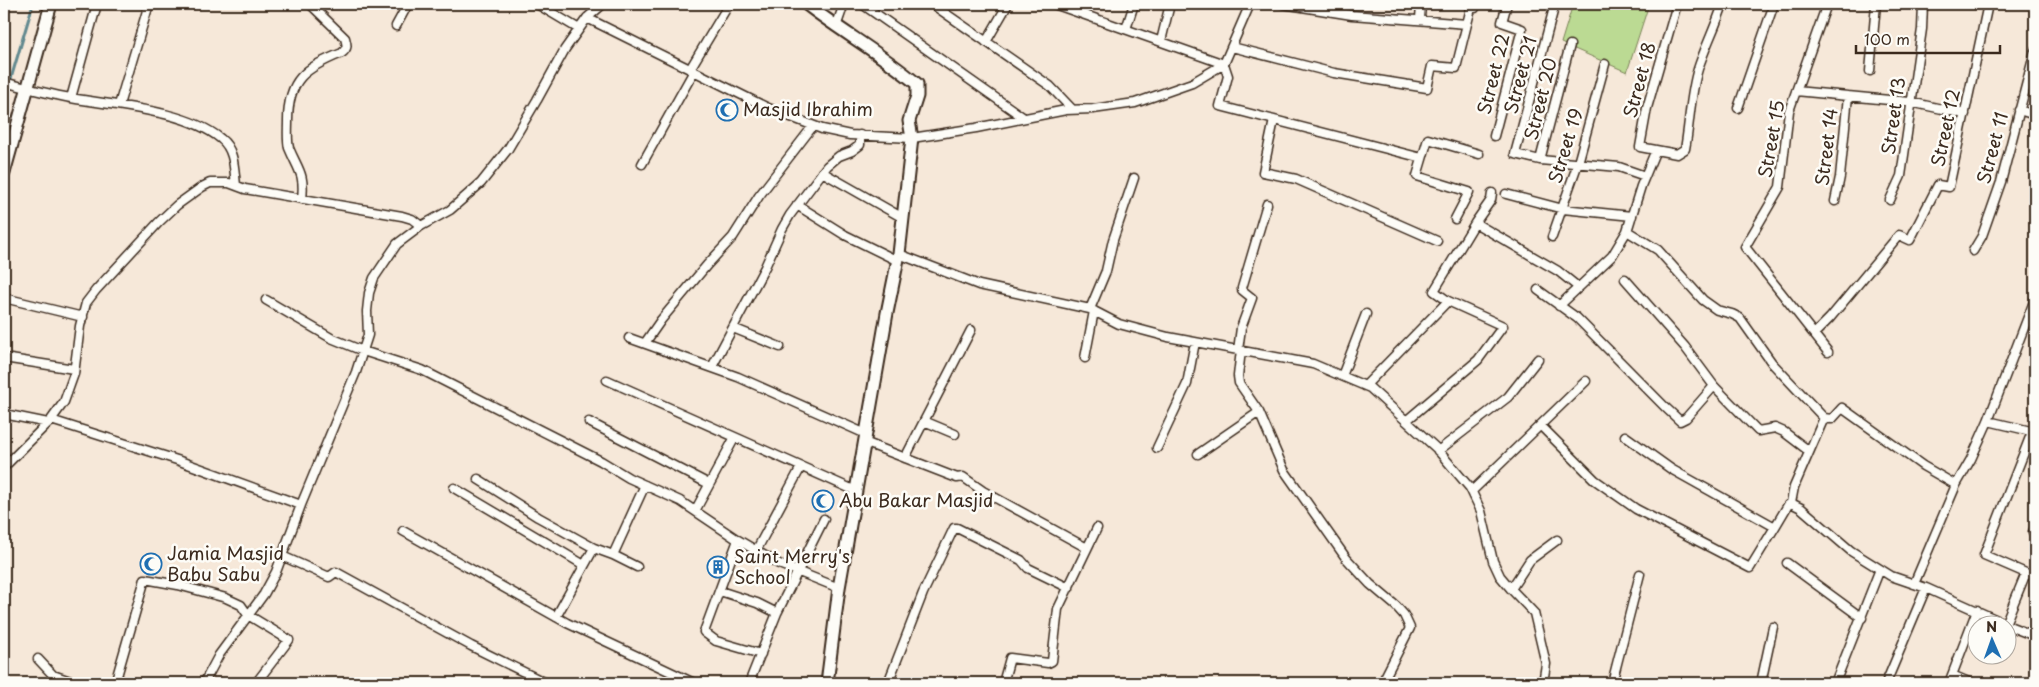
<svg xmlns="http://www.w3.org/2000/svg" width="2039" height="687" viewBox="0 0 2039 687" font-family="'Playpen Sans',sans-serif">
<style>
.green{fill:#bbda93;stroke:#7b8258}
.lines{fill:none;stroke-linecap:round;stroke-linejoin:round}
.stream{stroke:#62898f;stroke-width:3}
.street-casing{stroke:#3b2a1e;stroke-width:11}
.secondary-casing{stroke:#3b2a1e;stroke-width:15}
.street{stroke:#fdfcf7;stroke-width:8}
.secondary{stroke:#fdfcf7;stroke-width:11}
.labels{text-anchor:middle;stroke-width:5;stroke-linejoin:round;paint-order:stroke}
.street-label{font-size:18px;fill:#3b2a1e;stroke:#fdfcf7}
.poi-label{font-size:18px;fill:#3b2a1e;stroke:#fdfcf7;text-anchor:start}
</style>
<rect width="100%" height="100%" fill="#f6e8d9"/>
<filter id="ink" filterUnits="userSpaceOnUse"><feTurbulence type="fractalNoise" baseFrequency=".02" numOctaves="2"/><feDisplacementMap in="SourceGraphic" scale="10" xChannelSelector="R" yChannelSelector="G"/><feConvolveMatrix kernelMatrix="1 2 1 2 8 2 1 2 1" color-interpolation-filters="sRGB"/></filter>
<g filter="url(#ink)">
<path class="green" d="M1573 4H1649L1627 72 1561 43Z"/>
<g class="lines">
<path class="stream" d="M4 102 33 4"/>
<g class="street-casing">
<path id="street" d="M537 4 579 29
M862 4 1024 118
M932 4 1050 86 1072 109
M1054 4 1224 64 1228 76 1220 106 1422 158
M1283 4 1352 15 1467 24
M1555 4 1515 154 1540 160 1619 167 1645 176
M1677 4 1647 108 1640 147 1677 154 1685 149C1690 122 1690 95 1698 69 1705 47 1716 26 1723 4
M1827 4 1789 111 1780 187 1745 247 1828 352
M587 18 768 108 822 129 850 135 912 138 976 128 1066 110 1093 109 1135 103 1192 83 1224 64 1250 4
M1420 19 1421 4
M396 26 408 4
M836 27 844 4
M1126 29 1134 4
M1161 41 1170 4
M986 42 1008 4
M1232 47 1334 73 1427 88 1432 66 1456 68 1471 8H1475L1476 4
M690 69 729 4
M1870 71 1876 4
M4 82C26 88 48 94 71 98 115 106 186 110 221 139 235 150 234 170 236 185
M1796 91 1910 102 1965 114
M71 98 97 4
M119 105 149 4
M1738 108 1774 4
M2019 110 2035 115
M1274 120 1263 172 1296 179 1437 241
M1494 136 1522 29 1502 22 1507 4
M1540 160 1570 45
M642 164 694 71
M822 172 903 218
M1506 194 1563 209 1632 216
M302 199C305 173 298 170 289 148 287 141 288 129 288 121 288 79 305 68 342 53 348 48 347 45 345 38L310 4
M1890 200 1901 176 1922 29 1923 4
M1835 201 1840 177 1848 96
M797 205 845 235 898 261
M1455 219 1469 192 1417 176 1428 139 1479 154
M1475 223 1558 271 1578 287
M1627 231 1658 250 1703 300 1717 310 1732 314 1740 318 1772 363 1824 418 1832 419 1842 408 1923 466 1956 485
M1552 237 1578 163 1605 64
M1973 251 1982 236 2001 182 2035 51
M899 254 979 285 1090 309 1119 324 1168 337 1313 364 1370 388 1436 448 1470 488 1481 511 1493 561 1500 576 1511 589 1534 613 1546 664 1543 683
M1625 279 1685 347 1714 386 1758 431 1775 428 1784 432 1809 451
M1538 290 1577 318 1665 407 1680 421 1686 418 1714 386
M4 298 83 317
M266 300 331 338 363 351 422 370 601 461 629 478 680 501 738 540 779 564 839 588
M1559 306 1612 256 1627 231 1641 186 1655 152 1658 151
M1090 309 1106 271 1113 240 1134 178
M733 328 780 347
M1814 334 1830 318 1899 235 1910 240 1938 185 1949 187 1988 4
M629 338 738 377 866 434
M645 343 661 320 707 265 733 237 759 196 813 126
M1238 350 1241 328 1252 298 1242 290V288L1267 204
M1241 350 1238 376 1239 383 1259 412 1284 470 1346 558 1370 584 1396 606 1404 615 1410 628 1382 683
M4 358 74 369
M1085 358 1094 311
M712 367 765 267 782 229 790 215 827 166 839 156 852 151 860 145V135
M1342 376 1366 314
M607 380 856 491
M1365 386 1448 301
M4 414 48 423
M51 420 177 460 301 505
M924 421 955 434
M1406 421 1478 360 1503 326 1448 301 1434 291 1475 223 1491 200 1492 193
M1988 421 2035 432
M589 422 709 484
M1540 425 1595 480 1636 509 1750 568 1775 527
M2032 432 1984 555 2035 577
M1625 436 1671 469 1775 527 1788 505 1791 503 1794 487 1824 418
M864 442 957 478 963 477 983 491 1087 548
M1157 448 1187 384 1195 342
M1438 451 1508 397 1538 359
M1198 454 1259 412
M905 458 971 330
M4 467 51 420 64 402 74 374 80 326 86 303 96 290 159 222 177 205 202 187 210 183H229L245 189 402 216 412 219 421 226
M478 479 538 517 594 548
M454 488 584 565
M1472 491 1586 381
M1791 503 1801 508 1851 551 1891 576 1926 588 2006 624
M695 511 735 437
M403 531 567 623 694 683
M2033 532 2035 528
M738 540 704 632 716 641 761 654
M756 551 801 467
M613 555 637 567
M282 556 329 577 336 572 471 646 546 683
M1787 563 1862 618
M1914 584 1956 485 1971 459 1988 421 2035 299
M1511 589 1530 560 1557 540
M720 591 757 603 777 613
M556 617 594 548 613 555 645 485
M2005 624 2026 573
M2006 625 2035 636
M38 659 53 675 76 683
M1952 675 1971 683
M115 683 145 579 178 585 226 598 241 605 248 615 289 640 256 683
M204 683 219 655 264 594 276 572 301 505 356 372 368 335 367 311 369 293 374 278 397 244 421 226 450 210 481 183 508 149 537 100 565 49 587 18 603 4
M749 683 777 613 824 519
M888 683 923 593 954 528H957L1021 560 1028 568 1069 588
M1003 683 1010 658 1048 663 1052 661 1058 609 1097 528
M1612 683 1640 574
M1761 683 1773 627
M1835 683 1880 569
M1886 683 1926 588
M1949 683 1977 610"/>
</g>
<g class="secondary-casing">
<path id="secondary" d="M806 4C842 32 882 54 917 84V96L909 121 912 138 899 254 887 313 839 588 827 683
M4 173 51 4"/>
</g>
<use href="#street" class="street"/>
<use href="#secondary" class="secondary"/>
</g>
</g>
<defs>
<g id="mosque-ring" transform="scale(1.125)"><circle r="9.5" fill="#fdfcf7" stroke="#1f6fb2" stroke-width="1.5"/><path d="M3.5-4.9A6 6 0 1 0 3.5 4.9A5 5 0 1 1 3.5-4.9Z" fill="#1f6fb2"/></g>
<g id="building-ring" transform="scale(1.125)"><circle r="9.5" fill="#fdfcf7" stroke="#1f6fb2" stroke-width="1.5"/><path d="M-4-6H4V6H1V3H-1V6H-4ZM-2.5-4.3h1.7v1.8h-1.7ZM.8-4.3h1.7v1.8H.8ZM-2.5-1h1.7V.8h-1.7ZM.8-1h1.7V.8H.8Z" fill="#1f6fb2"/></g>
</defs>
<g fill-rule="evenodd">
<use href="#mosque-ring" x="727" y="110"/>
<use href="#mosque-ring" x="823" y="501"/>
<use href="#mosque-ring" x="151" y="564"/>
<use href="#building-ring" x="718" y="567"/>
</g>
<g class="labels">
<g class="street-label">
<text transform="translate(1494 74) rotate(-76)" y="6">Street 22</text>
<text transform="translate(1521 75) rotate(-75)" y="6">Street 21</text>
<text transform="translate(1640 80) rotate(-75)" y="6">Street 18</text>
<text transform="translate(1541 99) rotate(-76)" y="6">Street 20</text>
<text transform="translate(1894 116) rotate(-82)" y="6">Street 13</text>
<text transform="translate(1946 128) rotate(-78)" y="6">Street 12</text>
<text transform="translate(1772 139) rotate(-80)" y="6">Street 15</text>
<text transform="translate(1566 146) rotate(-73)" y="6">Street 19</text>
<text transform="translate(1827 147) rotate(-83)" y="6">Street 14</text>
<text transform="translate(1993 148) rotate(-75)" y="6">Street 11</text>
</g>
<g class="poi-label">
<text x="743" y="116">Masjid Ibrahim</text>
<text x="839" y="507">Abu Bakar Masjid</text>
<text x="167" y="560">Jamia Masjid<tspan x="167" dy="21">Babu Sabu</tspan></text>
<text x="734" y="563">Saint Merry's<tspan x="734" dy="21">School</tspan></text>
</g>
</g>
<rect width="2039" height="687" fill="none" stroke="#fdfcf7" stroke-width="20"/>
<rect x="10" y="10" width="2019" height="667" fill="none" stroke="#3b2a1e" stroke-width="2" filter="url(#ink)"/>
<g transform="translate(1992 640) rotate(358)"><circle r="24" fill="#fdfcf7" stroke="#afa8a0"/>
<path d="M0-4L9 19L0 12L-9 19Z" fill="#1f6fb2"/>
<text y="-8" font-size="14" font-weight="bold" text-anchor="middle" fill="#3b2a1e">N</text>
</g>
<path d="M1856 45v8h144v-8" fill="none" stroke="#3b2a1e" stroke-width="2.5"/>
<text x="1864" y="45" font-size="15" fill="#3b2a1e" stroke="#fdfcf7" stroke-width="4" paint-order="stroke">100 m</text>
</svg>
